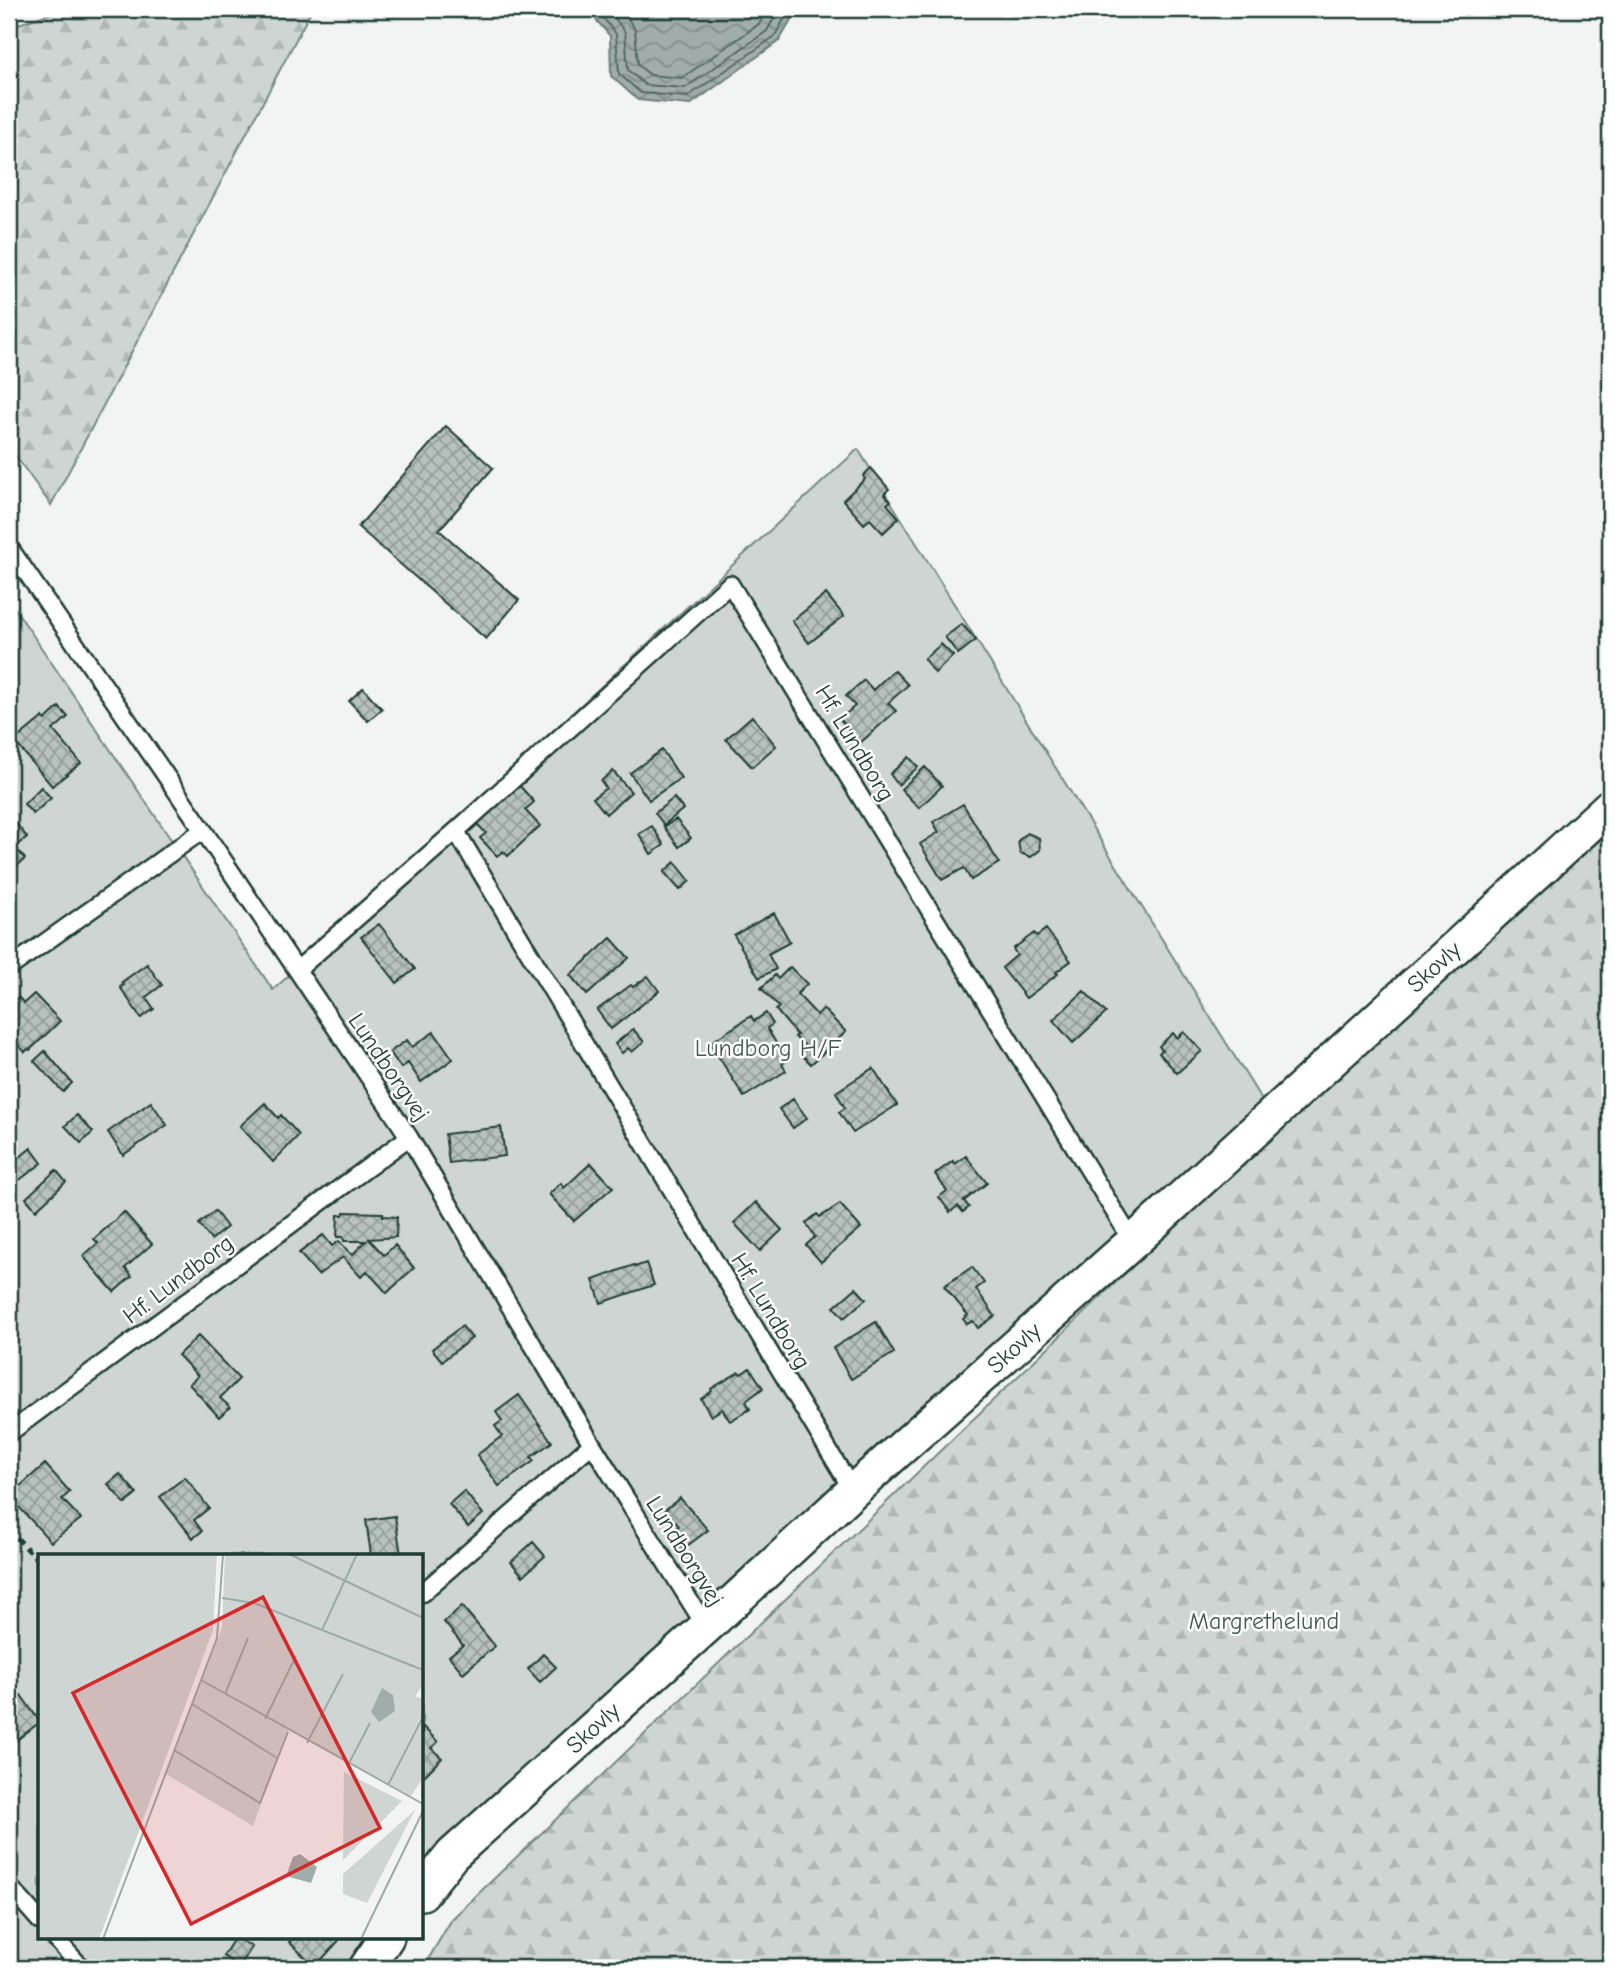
<svg xmlns="http://www.w3.org/2000/svg" width="1619" height="1977" viewBox="0 0 1619 1977" font-family="'Comic Neue',sans-serif">
<style>
.forest{fill:url(#forest-firs);stroke:#768984;stroke-width:2}
.garden{fill:#ced5d3;stroke:#768984;stroke-width:2}
.water{fill:url(#water-waves);stroke:#6d807b;stroke-width:2}
.lines{fill:none;stroke-linecap:round;stroke-linejoin:round}
.shore{stroke:#536a63;stroke-width:2}
.building{fill:url(#building-cross-hatch);stroke:#1f3d34;stroke-width:2}
.service-casing{stroke:#1f3d34;stroke-width:21}
.minor-casing{stroke:#1f3d34;stroke-width:38}
.path{stroke:#1f3d34;stroke-width:4.5;stroke-dasharray:7 5;stroke-linecap:butt}
.service{stroke:#fff;stroke-width:16}
.minor{stroke:#fff;stroke-width:33}
.labels{text-anchor:middle;stroke-width:5;stroke-linejoin:round;paint-order:stroke}
.street-label{font-size:24px;fill:#1f3d34;stroke:#fff}
.park-label{font-size:24px;fill:#425b54;stroke:#fff}
.inset-road{fill:none;stroke:#9eaaa7;stroke-width:2}
.view{fill:#d62828;fill-opacity:0.15;stroke:#d62828;stroke-width:3.5}
.inset-edge{fill:none;stroke:#1f3d34;stroke-width:3.5}
</style>
<defs>
<pattern id="forest-firs" width="22" height="20" patternUnits="userSpaceOnUse" patternTransform="scale(1.75)"><rect width="22" height="20" fill="#ced5d3"/><path d="M5 1l3.5 6h-7zM16 11l3.5 6h-7z" fill="#b0b8b6"/></pattern>
<pattern id="water-waves" width="16" height="10" patternUnits="userSpaceOnUse" patternTransform="scale(1.75)"><rect width="16" height="10" fill="#a1adaa"/><path d="M0 5q4-4 8 0t8 0" fill="none" stroke="#838e8b"/></pattern>
<pattern id="building-cross-hatch" width="8" height="8" patternUnits="userSpaceOnUse" patternTransform="scale(1.75)"><rect width="8" height="8" fill="#b7c1bd"/><path d="M0 0l8 8M0 8l8-8" fill="none" stroke="#949e9a"/></pattern>
</defs>
<rect width="100%" height="100%" fill="#f2f3f3"/>
<filter id="ink" filterUnits="userSpaceOnUse"><feTurbulence type="fractalNoise" baseFrequency=".0143" numOctaves="2"/><feDisplacementMap in="SourceGraphic" scale="14" xChannelSelector="R" yChannelSelector="G"/><feConvolveMatrix kernelMatrix="1 2 1 2 8 2 1 2 1" color-interpolation-filters="sRGB"/></filter>
<g filter="url(#ink)">
<path class="forest" d="M64 9H312L51 505 9 447V27Z
M1610 831V1968H423L452 1919 1282 1123Z"/>
<path class="garden" d="M858 449 1266 1107 422 1875V1555H40V1937H369L351 1968H9V600L273 990Z"/>
<path class="water" d="M587 9H798L779 41 690 105 638 100 611 76 610 36Z"/>
<g class="lines">
<path class="shore" d="M596 9 616 34 619 74 641 93 687 97 774 37 790 9
M608 9 625 32 628 70 645 85 685 88 767 31 779 9
M621 9 635 29 638 65 650 75 682 78 759 24 767 9"/>
</g>
<path class="building" d="M446 426 493 468 439 530 519 600 486 639 358 527Z
M871 468 889 489 884 494 891 501 887 504 899 518 883 533 870 519 864 524 843 500 865 479 863 476Z
M826 594 844 616 809 643 792 621Z
M962 624 976 640 958 654 945 637Z
M941 644 953 656 935 673 924 659Z
M894 670 908 685 888 703 896 711 860 743 840 719 855 706 846 696 864 680 873 690Z
M363 688 382 709 368 721 349 701Z
M9 689 17 690 11 729H9Z
M59 707 68 717 53 730 81 763 52 786 14 741 43 717 45 720Z
M752 716 776 746 752 767 726 739Z
M662 750 681 778 649 800 630 773Z
M909 757 918 767 898 785 890 774Z
M925 767 942 786 919 808 901 789Z
M613 771 631 792 606 814 593 798 606 788 601 781Z
M519 785 534 802 525 810 540 826 508 856 503 851 497 856 480 838 486 833 477 824Z
M41 787 51 798 33 814 24 804Z
M674 798 683 809 664 825 655 813Z
M963 804 999 863 971 880 964 868 942 880 920 844 939 832 933 822Z
M9 815 27 837 15 847 25 859 9 873Z
M676 819 691 838 679 847 664 827Z
M652 826 664 845 651 854 639 834Z
M1027 833 1039 838 1040 850 1031 857 1020 853 1018 841Z
M675 862 690 881 680 890 664 872Z
M774 913 790 942 768 954 776 969 759 978 734 935Z
M379 924 415 969 397 983 361 937Z
M1046 929 1071 961 1056 972 1058 974 1026 998 1002 968 1017 955 1013 949 1034 933 1037 936Z
M611 938 629 958 587 995 570 975Z
M147 964 162 985 146 997 154 1009 141 1018 120 987 124 985 122 982Z
M790 967 807 984 797 994 817 1015 823 1009 846 1032 811 1064 801 1054 807 1048 795 1037 797 1035 776 1010 779 1007 761 988 775 975 778 979Z
M648 976 659 991 611 1029 597 1010 631 985 633 987Z
M1084 991 1106 1013 1073 1043 1053 1020Z
M34 994 60 1021 30 1050 28 1049 25 1052 9 1035V1005L18 997 24 1003Z
M766 1013 773 1024 767 1028 787 1061 782 1064 786 1071 744 1097 710 1043 751 1016 754 1021Z
M633 1029 644 1042 632 1052 628 1048 622 1053 615 1044Z
M434 1032 453 1059 421 1082 408 1063 401 1068 390 1052 407 1040 412 1047Z
M1184 1032 1202 1051 1177 1073 1159 1053 1162 1050 1159 1046 1173 1033 1177 1038Z
M45 1051 72 1083 63 1092 34 1061Z
M873 1068 897 1105 853 1133 839 1112 845 1108 836 1092Z
M793 1099 807 1118 793 1128 779 1109Z
M151 1102 167 1125 123 1155 108 1132Z
M265 1103 278 1118 281 1115 299 1135 273 1162 240 1126Z
M77 1115 93 1132 81 1143 65 1126Z
M501 1127 505 1156 449 1163 445 1134Z
M31 1148 42 1163 14 1184 9 1177V1166Z
M966 1156 987 1183 964 1201 969 1207 963 1212 958 1206 950 1212 939 1197 947 1191 935 1174 953 1161 955 1164Z
M591 1163 613 1187 574 1221 549 1194 561 1183 564 1188Z
M56 1170 66 1182 36 1210 26 1198Z
M756 1202 782 1230 760 1251 734 1223Z
M840 1204 861 1228 821 1262 806 1245 815 1237 806 1223 817 1214 820 1217Z
M215 1211 227 1227 211 1240 199 1224Z
M124 1212 152 1244 125 1268 132 1276 114 1292 83 1256 98 1243 94 1239Z
M344 1212 383 1213V1216L397 1217 396 1237 369 1239 384 1255 395 1245 414 1268 387 1293 367 1271 361 1277 343 1257 318 1275 299 1253 323 1235 332 1246 339 1241 352 1255 366 1241H344L343 1237H337L338 1215H343Z
M646 1263 654 1285 601 1303 593 1280 634 1265 635 1267Z
M972 1267 984 1283 976 1289 995 1316 978 1328 973 1321 967 1324 963 1319 968 1315 944 1286Z
M856 1288 866 1299 844 1318 834 1307Z
M876 1322 894 1353 851 1379 833 1348Z
M462 1326 472 1338 442 1361 432 1349Z
M198 1336 239 1379 220 1398 230 1407 219 1417 189 1384 198 1376 178 1355Z
M750 1368 763 1388 746 1401 750 1409 730 1421 722 1409 711 1416 701 1399 712 1391 711 1389 739 1372 741 1374Z
M519 1395 552 1442 531 1457 534 1461 499 1486 477 1455 502 1436 495 1426 502 1421 496 1412Z
M45 1464 70 1492 62 1499 81 1519 51 1542 9 1496Z
M120 1474 137 1494 125 1504 108 1484Z
M185 1477 209 1508 194 1520 202 1531 193 1538 160 1497Z
M464 1491 483 1514 468 1527 449 1504Z
M680 1498 708 1530 683 1549 676 1542 682 1537 675 1529 679 1526 665 1510Z
M395 1516 401 1555H371L366 1520Z
M533 1542 545 1556 523 1576 511 1562Z
M462 1606 495 1646 463 1673 449 1656 463 1645 444 1622Z
M543 1654 556 1667 540 1682 528 1669Z
M21 1695 40 1722 9 1746V1704Z
M422 1726 438 1742 431 1748 442 1758 422 1778Z
M235 1937 252 1947 239 1967 223 1956Z
M294 1937H342L315 1967 289 1942Z"/>
<g class="lines">
<g class="service-casing">
<path id="service" d="M9 547 203 830 409 1137 592 1444 706 1627
M456 831 853 1491
M9 968 203 830
M297 970 456 831 730 584 1133 1242
M9 1433 409 1137
M422 1593 592 1444
M9 1886 40 1921
M54 1937 82 1968"/>
</g>
<g class="minor-casing">
<path id="minor" d="M422 1893 452 1855 706 1627 853 1491 1133 1242 1610 806
M366 1968 387 1937"/>
</g>
<path class="path" d="M9 1529 40 1563"/>
<use href="#service" class="service"/>
<use href="#minor" class="minor"/>
</g>
</g>
<g class="labels">
<g class="street-label">
<text transform="translate(855 743) rotate(59)" y="8">Hf. Lundborg</text>
<text transform="translate(1434 967) rotate(-42)" y="8">Skovly</text>
<text transform="translate(389 1067) rotate(56)" y="8">Lundborgvej</text>
<text transform="translate(178 1279) rotate(-37)" y="8">Hf. Lundborg</text>
<text transform="translate(771 1311) rotate(59)" y="8">Hf. Lundborg</text>
<text transform="translate(1014 1348) rotate(-42)" y="8">Skovly</text>
<text transform="translate(685 1551) rotate(58)" y="8">Lundborgvej</text>
<text transform="translate(593 1728) rotate(-42)" y="8">Skovly</text>
</g>
<g class="park-label">
<text x="768" y="1056">Lundborg H/F</text>
<text x="1264" y="1629">Margrethelund</text>
</g>
</g>
<g transform="translate(38 1554)">
<rect width="385" height="385" fill="#f2f3f3"/>
<path d="M0 0H179L175 76 61 385H0ZM306 218 364 247 305 306ZM377 256 329 349 305 340V320Z" fill="#ced5d3"/>
<path d="M187 0H385V131L377 142 385 145V224L373 242 251 175 215 272 128 220 184 74Z" fill="#ced5d3"/>
<path d="M344 134 355 141 357 157 341 168 333 158ZM262 300 279 313 273 329 248 322 255 303Z" fill="#a1adaa"/>
<path class="inset-road" d="M251 0 385 64M184 44 216 49 385 116M284 76 319 0M163 126 385 250M187 140 210 84M154 150 239 204M227 165 258 102M269 189 305 120M136 196 222 249 250 178M310 211 332 169M350 231 385 163M65 385 179 84 185 0M323 385 385 257"/>
<path class="view" d="M225 43 342 274 153 370 35 139Z"/>
<rect width="385" height="385" class="inset-edge"/>
</g>
<rect width="1619" height="1977" fill="none" stroke="#fff" stroke-width="35"/>
<rect x="18" y="18" width="1584" height="1942" fill="none" stroke="#1f3d34" stroke-width="2.5" filter="url(#ink)"/>
</svg>
